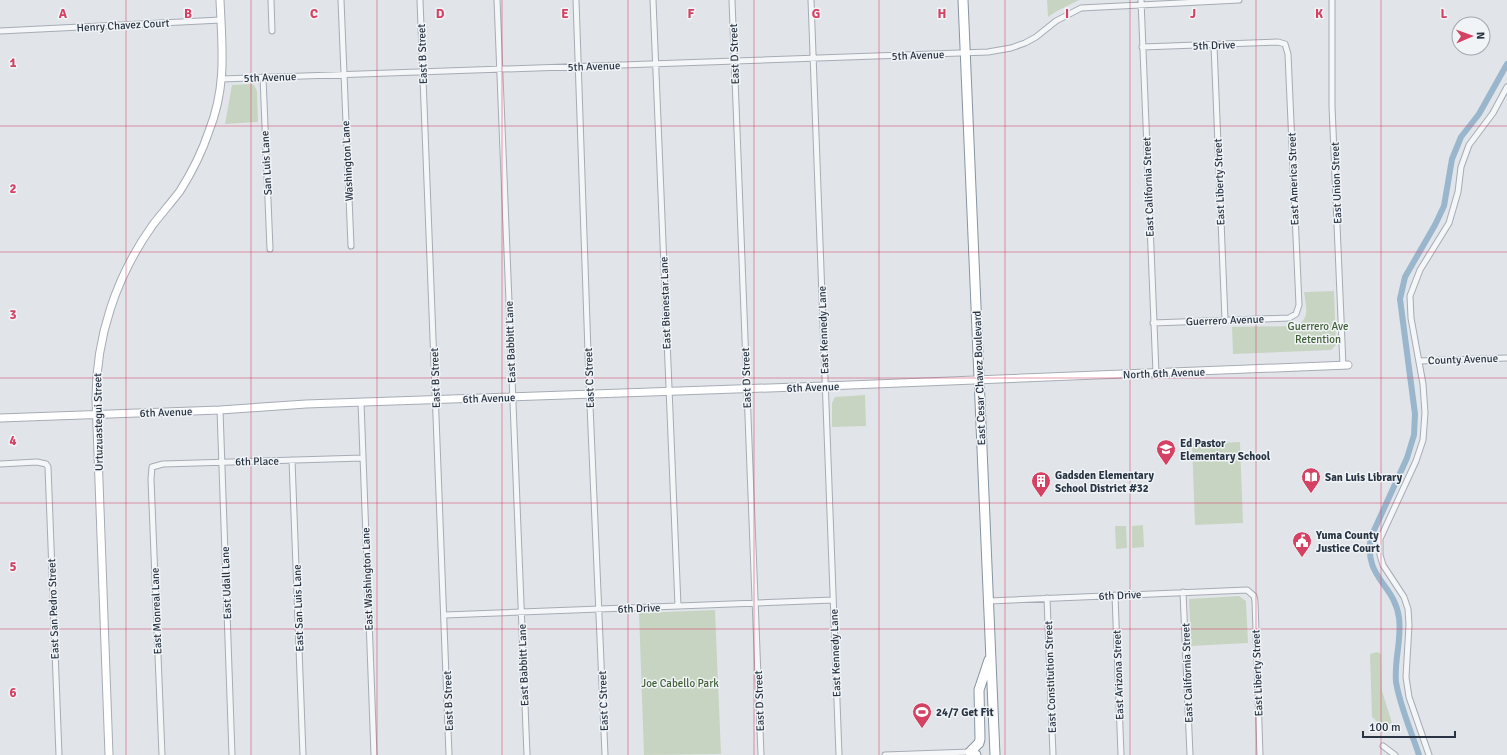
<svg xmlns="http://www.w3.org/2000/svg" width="1507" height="755" viewBox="0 0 1507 755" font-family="Signika,sans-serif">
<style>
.green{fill:#c8d4c2}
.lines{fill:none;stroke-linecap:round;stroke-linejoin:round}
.canal{stroke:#9ab6cc;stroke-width:6}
.street-casing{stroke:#a6acb5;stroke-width:7}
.secondary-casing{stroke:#a6acb5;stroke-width:9}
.highway-casing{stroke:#8794a1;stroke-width:11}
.street{stroke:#f4f6f8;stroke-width:5}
.secondary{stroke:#fff;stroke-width:7}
.highway{stroke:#fff;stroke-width:9}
.grid{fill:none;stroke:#d44162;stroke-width:1;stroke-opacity:0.55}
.labels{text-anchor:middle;stroke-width:3;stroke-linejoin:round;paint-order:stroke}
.street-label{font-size:11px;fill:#283443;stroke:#f1f4f7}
.park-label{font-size:11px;fill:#405f35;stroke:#f1f4f7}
.poi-label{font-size:11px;font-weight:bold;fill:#283443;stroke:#f1f4f7;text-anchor:start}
.grid-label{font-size:13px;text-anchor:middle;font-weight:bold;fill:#d44162;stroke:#f1f4f7;stroke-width:3;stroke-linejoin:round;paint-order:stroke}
</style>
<rect width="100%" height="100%" fill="#e1e5ea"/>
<path class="green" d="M1047 0H1079L1057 11 1048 17Z
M250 84 254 85 257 91 258 122 225 124 232 85Z
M1334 291 1336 345 1331 350 1233 354 1232 327 1294 326C1311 321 1306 306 1304 292Z
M865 395 866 426 832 427V403L835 397Z
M1240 442 1243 523 1195 525 1192 444Z
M1143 525 1144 547 1132 548V526Z
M1115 526H1126L1127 548 1116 549Z
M1239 596 1246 601 1248 643 1191 646 1189 599Z
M715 610 721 754 644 755 639 613Z
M1377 652 1381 654 1382 691 1392 723 1382 726 1372 717 1370 654Z"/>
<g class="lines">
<path class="canal" d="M1419 755C1411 731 1400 706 1396 682 1394 660 1402 639 1399 618 1395 584 1363 578 1371 537L1407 458 1414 435 1415 414 1400 299 1405 277 1435 225 1444 206 1452 159 1461 137 1479 114 1507 64"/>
<g class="street-casing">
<path id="street" d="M271 0 272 31
M341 0 351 246
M420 0 449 755
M497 0 527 755
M576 0 589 382 605 755
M653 0 678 606
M732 0 761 755
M811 0 839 755
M1141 0 1156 373
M1332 0V106L1343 366
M0 31 221 20
M1214 45 1225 320
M1142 47 1278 42 1285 44 1288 54 1299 305 1296 314 1289 318 1153 323
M263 77 270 249
M222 79 988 52 1011 48 1025 43 1036 37 1056 21 1081 8 1239 0
M1419 361 1507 358
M361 402 374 755
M220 410 232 755
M292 460 303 755
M0 464 37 462 46 464 48 467 59 755
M1183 592 1190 755
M1115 595 1121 755
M1047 598 1053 755
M989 601 1247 590 1254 596 1255 601 1260 755
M445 615 833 600
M1383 746 1395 755
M162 755 151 479 152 467 163 464 363 458
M885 755 970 752
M1429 755 1409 697 1406 677 1409 625 1408 609 1404 597 1383 565 1380 555V539L1416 461 1423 440 1425 413 1423 384 1411 318 1410 296 1420 270 1449 223 1458 192 1461 167 1469 145 1493 113 1507 87"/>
</g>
<g class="secondary-casing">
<path id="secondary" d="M0 418 220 410 306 404 825 386 1348 365
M109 755 96 399C96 337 116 277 152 226 161 214 171 203 180 191 192 172 202 152 209 131 227 86 222 47 220 0"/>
</g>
<g class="highway-casing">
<path id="highway" d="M963 0 995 755
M976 755 970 752 979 743 980 739 979 690 989 660"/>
</g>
<use href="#street" class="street"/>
<use href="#secondary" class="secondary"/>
<use href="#highway" class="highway"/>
</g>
<path class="grid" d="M126 0V755M251 0V755M377 0V755M502 0V755M628 0V755M754 0V755M879 0V755M1005 0V755M1130 0V755M1256 0V755M1381 0V755M0 126H1507M0 252H1507M0 378H1507M0 503H1507M0 629H1507"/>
<defs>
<g id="school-pin" transform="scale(1)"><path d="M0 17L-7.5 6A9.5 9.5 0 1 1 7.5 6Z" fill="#d44162" stroke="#f1f4f7"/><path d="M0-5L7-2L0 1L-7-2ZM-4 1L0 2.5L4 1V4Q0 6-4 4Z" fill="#fff"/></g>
<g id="library-pin" transform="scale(1)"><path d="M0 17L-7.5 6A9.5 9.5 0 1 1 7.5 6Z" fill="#d44162" stroke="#f1f4f7"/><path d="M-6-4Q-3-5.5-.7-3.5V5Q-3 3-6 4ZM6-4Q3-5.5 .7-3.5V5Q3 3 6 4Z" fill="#fff"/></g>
<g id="building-pin" transform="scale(1)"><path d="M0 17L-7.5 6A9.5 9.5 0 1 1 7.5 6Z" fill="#d44162" stroke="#f1f4f7"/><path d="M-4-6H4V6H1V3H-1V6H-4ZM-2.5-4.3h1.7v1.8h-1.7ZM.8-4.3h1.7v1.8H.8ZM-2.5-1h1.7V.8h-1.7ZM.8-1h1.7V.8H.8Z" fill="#fff"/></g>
<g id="civic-pin" transform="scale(1)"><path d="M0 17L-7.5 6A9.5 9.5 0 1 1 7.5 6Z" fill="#d44162" stroke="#f1f4f7"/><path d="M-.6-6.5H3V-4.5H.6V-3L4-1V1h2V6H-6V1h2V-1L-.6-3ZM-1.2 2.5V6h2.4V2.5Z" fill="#fff"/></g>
<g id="stadium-pin" transform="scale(1)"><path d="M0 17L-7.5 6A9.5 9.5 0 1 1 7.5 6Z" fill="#d44162" stroke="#f1f4f7"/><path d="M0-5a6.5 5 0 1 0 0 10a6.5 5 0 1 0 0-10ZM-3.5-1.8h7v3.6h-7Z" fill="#fff"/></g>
</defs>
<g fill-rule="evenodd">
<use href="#school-pin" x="1166" y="449"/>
<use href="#library-pin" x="1311" y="477"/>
<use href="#building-pin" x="1041" y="481"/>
<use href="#civic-pin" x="1302" y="541"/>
<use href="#stadium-pin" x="922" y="712"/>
</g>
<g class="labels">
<g class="street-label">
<text transform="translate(123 25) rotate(-3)" y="4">Henry Chavez Court</text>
<text transform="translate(1214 45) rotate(-2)" y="4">5th Drive</text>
<text transform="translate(422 54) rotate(-92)" y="4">East B Street</text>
<text transform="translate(734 54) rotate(-92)" y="4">East D Street</text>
<text transform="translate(918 55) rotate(-2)" y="4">5th Avenue</text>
<text transform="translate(594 66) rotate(-2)" y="4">5th Avenue</text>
<text transform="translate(270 77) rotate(-2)" y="4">5th Avenue</text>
<text transform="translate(347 161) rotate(-93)" y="4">Washington Lane</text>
<text transform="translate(266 163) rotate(-93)" y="4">San Luis Lane</text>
<text transform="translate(1293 179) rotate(-92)" y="4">East America Street</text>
<text transform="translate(1219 182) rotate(-92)" y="4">East Liberty Street</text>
<text transform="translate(1336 183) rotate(-92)" y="4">East Union Street</text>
<text transform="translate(1148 187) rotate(-92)" y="4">East California Street</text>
<text transform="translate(665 303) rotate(-92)" y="4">East Bienestar Lane</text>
<text transform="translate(1225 320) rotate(-2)" y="4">Guerrero Avenue</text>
<text transform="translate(823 330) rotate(-92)" y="4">East Kennedy Lane</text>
<text transform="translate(510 342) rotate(-92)" y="4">East Babbitt Lane</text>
<text transform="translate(1463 359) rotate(-2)" y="4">County Avenue</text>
<text transform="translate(1164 373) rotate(-2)" y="4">North 6th Avenue</text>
<text transform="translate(435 378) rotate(-92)" y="4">East B Street</text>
<text transform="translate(589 378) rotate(-92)" y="4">East C Street</text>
<text transform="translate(746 378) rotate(-92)" y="4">East D Street</text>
<text transform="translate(979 378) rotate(-92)" y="4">East Cesar Chavez Boulevard</text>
<text transform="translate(813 387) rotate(-2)" y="4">6th Avenue</text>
<text transform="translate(489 398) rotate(-2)" y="4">6th Avenue</text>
<text transform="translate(166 412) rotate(-2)" y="4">6th Avenue</text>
<text transform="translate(98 422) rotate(-91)" y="4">Urtuzuastegui Street</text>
<text transform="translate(257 461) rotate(-1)" y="4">6th Place</text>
<text transform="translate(367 579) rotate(-92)" y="4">East Washington Lane</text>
<text transform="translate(226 583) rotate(-92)" y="4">East Udall Lane</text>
<text transform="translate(1120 595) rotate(-3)" y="4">6th Drive</text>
<text transform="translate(298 608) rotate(-92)" y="4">East San Luis Lane</text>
<text transform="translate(639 608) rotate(-2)" y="4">6th Drive</text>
<text transform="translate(53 609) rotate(-92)" y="4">East San Pedro Street</text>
<text transform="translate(156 611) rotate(-92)" y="4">East Monreal Lane</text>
<text transform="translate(835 653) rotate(-92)" y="4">East Kennedy Lane</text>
<text transform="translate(523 665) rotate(-92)" y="4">East Babbitt Lane</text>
<text transform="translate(1187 673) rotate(-92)" y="4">East California Street</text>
<text transform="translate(1257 673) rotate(-92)" y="4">East Liberty Street</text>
<text transform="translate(1118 675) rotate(-92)" y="4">East Arizona Street</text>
<text transform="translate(1050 677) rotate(-92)" y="4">East Constitution Street</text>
<text transform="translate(448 701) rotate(-92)" y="4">East B Street</text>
<text transform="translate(603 701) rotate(-92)" y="4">East C Street</text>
<text transform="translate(759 701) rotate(-92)" y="4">East D Street</text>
</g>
<g class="park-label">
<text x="1318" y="330">Guerrero Ave<tspan x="1318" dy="13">Retention</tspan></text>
<text x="680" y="687">Joe Cabello Park</text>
</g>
<g class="poi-label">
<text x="1180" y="447">Ed Pastor<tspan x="1180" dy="13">Elementary School</tspan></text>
<text x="1055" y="479">Gadsden Elementary<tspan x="1055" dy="13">School District #32</tspan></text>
<text x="1325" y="481">San Luis Library</text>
<text x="1316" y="539">Yuma County<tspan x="1316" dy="13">Justice Court</tspan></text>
<text x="936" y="716">24/7 Get Fit</text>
</g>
</g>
<g class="grid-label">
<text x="63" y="18">A</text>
<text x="188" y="18">B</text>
<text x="314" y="18">C</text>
<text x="440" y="18">D</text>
<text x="565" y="18">E</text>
<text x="691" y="18">F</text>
<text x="816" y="18">G</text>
<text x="942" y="18">H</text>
<text x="1067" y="18">I</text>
<text x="1193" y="18">J</text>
<text x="1319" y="18">K</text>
<text x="1444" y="18">L</text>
<text x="13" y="67">1</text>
<text x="13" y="193">2</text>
<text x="13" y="319">3</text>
<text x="13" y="445">4</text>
<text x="13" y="571">5</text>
<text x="13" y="697">6</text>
</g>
<g transform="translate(1471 36) rotate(88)"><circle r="19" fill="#f1f4f7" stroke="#a1a7af"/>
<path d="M0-3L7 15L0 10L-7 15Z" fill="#d44162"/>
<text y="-6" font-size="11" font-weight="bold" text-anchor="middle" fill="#283443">N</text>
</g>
<path d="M1363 731v6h92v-6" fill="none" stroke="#283443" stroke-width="2"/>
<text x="1369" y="731" font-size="12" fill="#283443" stroke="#f1f4f7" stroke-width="3" paint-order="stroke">100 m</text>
</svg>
